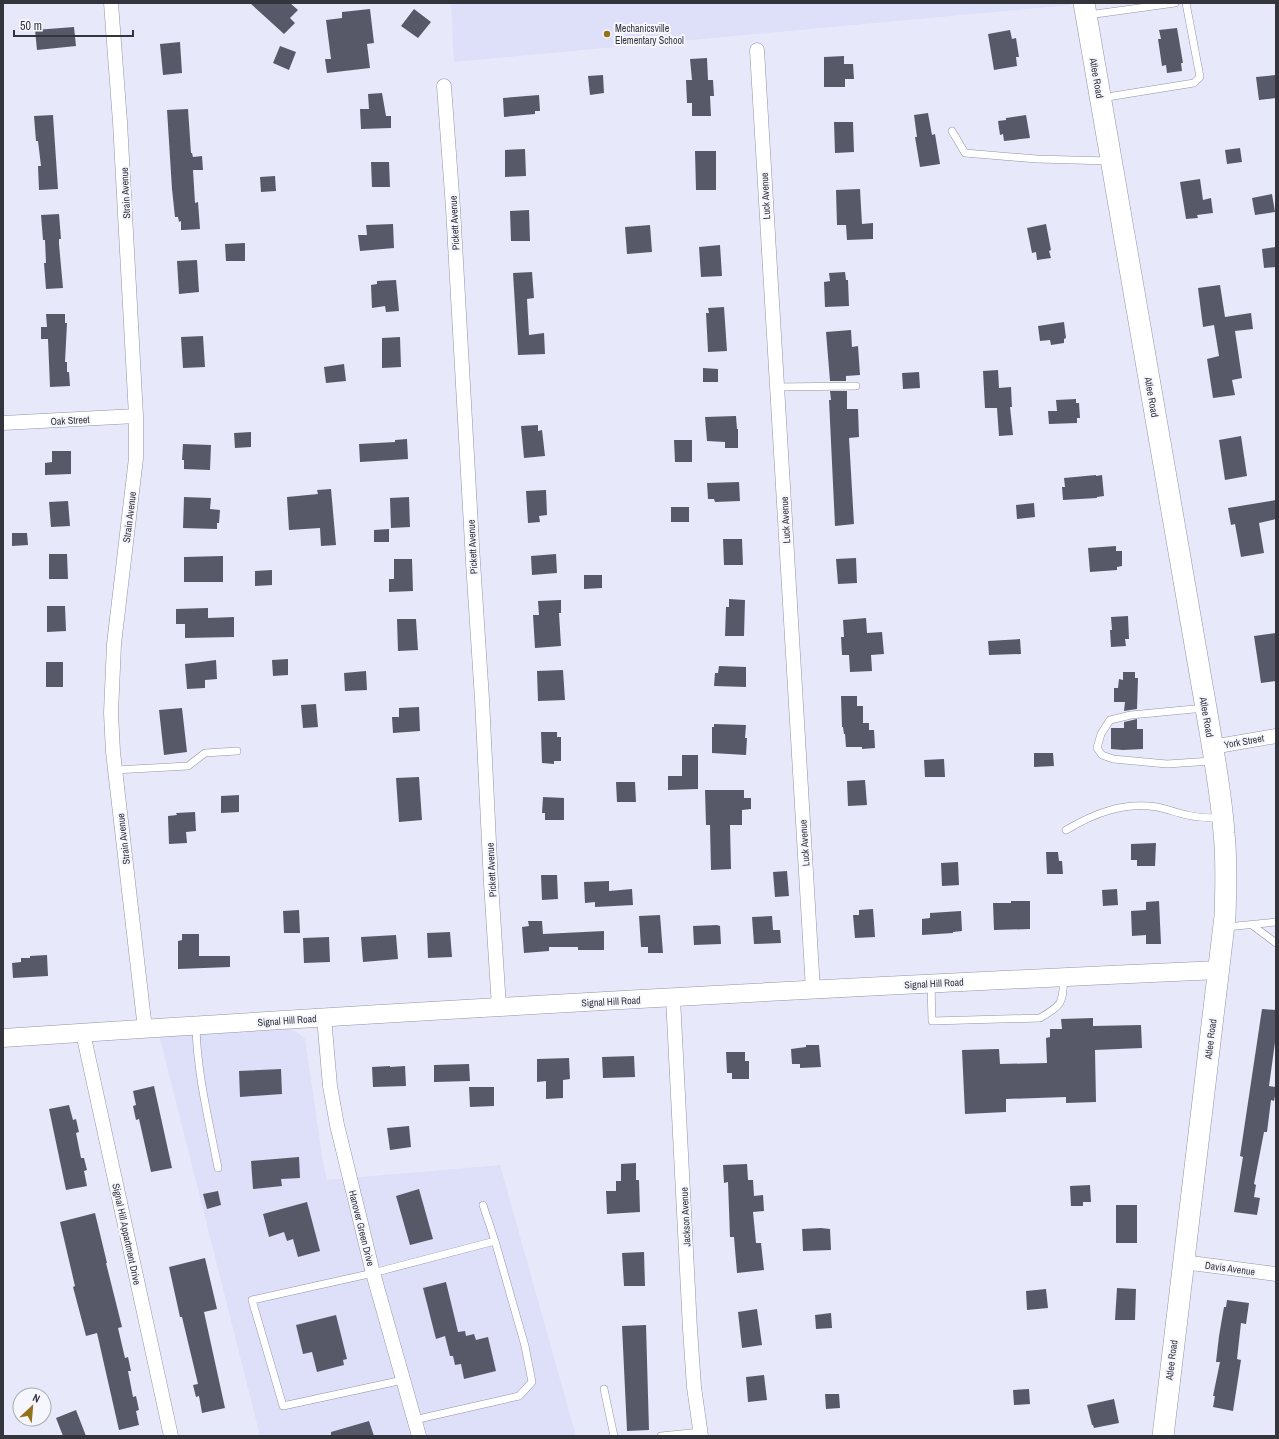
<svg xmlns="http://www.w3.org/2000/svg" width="1279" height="1439" viewBox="0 0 1279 1439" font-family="'Archivo Narrow',sans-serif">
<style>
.built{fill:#dedff8}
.building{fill:#585968}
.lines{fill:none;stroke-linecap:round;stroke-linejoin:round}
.service-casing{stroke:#9293a4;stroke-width:8}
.minor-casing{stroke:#9293a4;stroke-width:15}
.tertiary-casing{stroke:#9293a4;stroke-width:19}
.secondary-casing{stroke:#9293a4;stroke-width:22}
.service{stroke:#fff;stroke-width:7}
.minor{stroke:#fff;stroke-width:14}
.tertiary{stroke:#fff;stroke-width:18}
.secondary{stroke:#fff;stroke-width:21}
.poi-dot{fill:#92731a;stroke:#f6f7fe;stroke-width:1.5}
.labels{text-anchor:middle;stroke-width:4;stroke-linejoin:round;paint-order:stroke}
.poi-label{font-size:10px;fill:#34353c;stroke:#f6f7fe;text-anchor:start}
.street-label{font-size:10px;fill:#34353c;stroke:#f6f7fe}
</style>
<rect width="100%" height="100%" fill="#e7e9fa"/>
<path class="built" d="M451 3H1070V5L454 62Z
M291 1028 305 1039 323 1162 327 1180 500 1165 576 1436H260L159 1034Z"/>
<path class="building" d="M250 3H290L298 10 290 18 295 23 284 34Z
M370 9 374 43 367 44 370 68 327 73 325 59H331L326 20 342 18V12Z
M414 9 431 22 418 38 401 26Z
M74 27 76 46 37 50 35 30Z
M1177 28 1183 63H1181L1182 71 1167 73 1166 65 1162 66 1158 39H1161L1159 30Z
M1010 30 1012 39 1016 38 1019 57H1016L1017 66 994 70 988 34Z
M180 42 182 73 163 75 160 44Z
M280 46 296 52 289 70 273 63Z
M844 56V64H853L854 79H845V87H824V57Z
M707 58 708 80H713L714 96H710L711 116H692V103H687L686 80H692L690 59Z
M603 75 604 93 590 95 588 76Z
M1276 75V98L1259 100 1256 77Z
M382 93 386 116H391V128L361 129 360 109H369L368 94Z
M539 95 540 111H535V114L504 117 503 98Z
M188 109 191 153H192L193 157 202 156 203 170H193L195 203 198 202 200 229 183 230H181V221L179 222 178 217H175L172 189 167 110Z
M928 113 932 135 935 134 940 164 920 167 915 137H917L914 115Z
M53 115 58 189 39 190 38 166H41L38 141H36L34 116Z
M1026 115 1030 138 1004 141 1003 134 1000 135 998 121 1006 120V118Z
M834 122H853L854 152 835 153Z
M1240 148 1242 162 1227 164 1225 150Z
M525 149 526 176 505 177V150Z
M695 151H716V190H696Z
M371 162H389L390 187H372Z
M275 176 276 191 261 192 260 177Z
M1200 179 1203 200 1211 198 1213 213 1197 215 1198 218 1186 219 1180 182Z
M860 189 862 224 873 223V239L847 240 846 225H837L836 190Z
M1272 194 1275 212 1255 215 1252 198Z
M529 210 530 241H511L510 211Z
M59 214 61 239H59V244L63 288 46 289 44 263H46L45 240H43L41 215Z
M393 224 394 248 360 251 358 235H367L366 225Z
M1046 224 1051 250 1049 251 1051 258 1037 260 1036 252 1032 253 1027 228Z
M650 225 652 252 627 254 625 227Z
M245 243V261H226L225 244Z
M720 245 722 276 701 277 699 247Z
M1276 247V267L1264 268 1262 249Z
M197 260 199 292 179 294 177 261Z
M532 272 534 298 527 299 529 335 544 333 545 354 518 355 513 273Z
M845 272 846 280H848L849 306 825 307 824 282 830 281 829 273Z
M396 280 399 311 386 312 385 306 372 308 371 285 377 284V281Z
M1220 285 1225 317 1251 313 1253 329 1235 331 1242 378 1232 380 1235 395 1213 398 1207 359 1219 356 1214 325 1203 327 1198 288Z
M724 307 727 351 708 352 706 313H709L708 308Z
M46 314H65V323H67L65 362H67V372H69L70 386 50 387 48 339H41V327H47Z
M1064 322 1066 338 1064 339V343L1051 345 1050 340 1040 341 1038 326Z
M851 330 852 347 858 346 860 375 846 376V381H830L826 332Z
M203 336 205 367 183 368 181 337Z
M400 337 401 367 382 368V338Z
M344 364 346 381 326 383 324 367Z
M703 368 718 369V382H703Z
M998 370 999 388 1011 387 1012 407H1010L1013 435 999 436 997 408H985L983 371Z
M919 372 920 388 903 389 902 373Z
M830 391H847V409H858L859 437 849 438 854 524 835 526 829 400H831Z
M1076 399V403H1079L1080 418H1077V423L1049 424 1048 411H1057L1056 400Z
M736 416 737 429H738V448H725V442L707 441 705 417Z
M538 425V431L542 430 545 456 524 458 521 426Z
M251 432V447L235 448 234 433Z
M1241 436 1247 476 1225 480 1219 440Z
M407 439 408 459 360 462 359 444 395 442V440Z
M674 440H692V462H675Z
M183 444 211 445 210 470 184 469V460H182Z
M52 451H71V474L45 475V463L52 462Z
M1096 475V476L1102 475 1104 496 1097 497V498L1063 500 1062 487H1065L1064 478Z
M739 482 740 501 715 502 714 499H708L707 483Z
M331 489 336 545 321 546 320 528 289 530 287 497 318 494 317 490Z
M546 490 547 515 539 516 540 522 528 523 526 491Z
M184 497 211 498 210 509 220 510 219 523H217V529L183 528Z
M409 497 410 527 391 528 390 498Z
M1276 500V519L1259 523 1264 553 1241 557 1235 524 1231 525 1228 508Z
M68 501 70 526 51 527 49 502Z
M1034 503 1035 517 1017 519 1016 505Z
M671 507H689V522H671Z
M389 529V542H374V530Z
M12 533H27L28 545 12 546Z
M723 539H742L743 565H724Z
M1116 546V551H1122V566L1117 567V570L1090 572 1088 548Z
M49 554H67L68 579H49Z
M556 554 557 573 532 575 531 556Z
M223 556V582H184V557Z
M856 558 857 583 838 584 836 559Z
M394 559H412L413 591 389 592V579H394Z
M272 570V585L255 586V571Z
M584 575H602V588L584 589Z
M729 599 745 600 744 636H725L726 607H729Z
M561 600V613H559L561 646 535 648 533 615H539L538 601Z
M47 606H65L66 631 47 632Z
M208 608V618L234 617V637L185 638V624H176V609Z
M1128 616 1129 639H1125L1126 646 1111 647 1110 630H1112L1111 617Z
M866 618 867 633 882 632 884 654 871 655 872 671 850 672 849 655H842L841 637H844L843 620Z
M397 619H416L418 650 398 651Z
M1276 633V681L1261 683 1254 636Z
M1020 639 1021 654 989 655 988 641Z
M288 659V675L273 676 272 660Z
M216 660 217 679 205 680V688L187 689 185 664Z
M46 662H63V687H46Z
M719 666 746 667V687L714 686 715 673H718Z
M563 670 565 700 538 701 537 671Z
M366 671 367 690 345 691 344 673Z
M1123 672H1135V678H1138L1137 709 1124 711 1125 702H1114V688H1118L1119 679 1123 680Z
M841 696H857V706H863V723H869V730H874L875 748 862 749V747H846L845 734H844L843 727H842Z
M316 704 318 727 303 728 301 705Z
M419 707 420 731 393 733 392 717H399V708Z
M182 708 187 752 164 755 159 710Z
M1137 719V729H1143V749L1123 750 1111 749V728H1124V722Z
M714 724 746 725 745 738H747L746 755 712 753V727H714Z
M541 732H557V737H561V761H554V764L542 763Z
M1034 753H1053L1054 766 1034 767Z
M682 755H698V789L668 790V776H682Z
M944 759 945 777H925L924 760Z
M419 777 422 820 399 822 396 778Z
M865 780 867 805 848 806 847 781Z
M616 782H635L636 802H617Z
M705 790H744V798H751V809L742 810V825H730L731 869 711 870 710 825H706Z
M239 795V812L221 813V796Z
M543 797 564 798V820H545V813H542Z
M195 812 196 831 186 832 187 843 169 844 168 816 177 815 176 813Z
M1156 843 1155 866H1137V860H1131V844Z
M1046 852H1058L1059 861H1062L1063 874H1047Z
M958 862 959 885 942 886 941 863Z
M787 871 789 896 775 897 773 872Z
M541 875H557L558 899 542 900Z
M609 881V891L632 889 633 905 595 907V902L585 903 584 882Z
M1117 889 1118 905 1103 906 1102 890Z
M1011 901H1030V929L994 930 993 903H1011Z
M1159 901 1161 944H1146V935L1132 936 1131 911 1146 910V902Z
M873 909 875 937 855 938 853 915H859V910Z
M299 910 300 933H284L283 911Z
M961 911 962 931 953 932V933L922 935V919L930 918V913Z
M660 915 663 953H648V947H641L639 916Z
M772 916 773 930H780L781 943 754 944 752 917Z
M528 921H542L543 934 604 931V950H578V947H549V951L524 953 522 927 529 926Z
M717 925 720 926 721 944 694 945 693 926Z
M450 932 452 957 428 958 427 933Z
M182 934H199V956H230V967L178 969V941L182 940Z
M396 935 398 959 363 962 361 937Z
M329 937 330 962 304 963 303 938Z
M47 955 48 976 13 978 12 963 21 962V958H30V956Z
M1262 1009 1276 1010V1035L1269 1086 1276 1087V1091L1274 1101 1271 1100 1267 1132H1264L1254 1184 1256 1185 1254 1197 1260 1198 1257 1215 1234 1212 1243 1157 1240 1156Z
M1093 1018V1026L1141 1025 1142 1048 1095 1050 1096 1102 1066 1103V1097L1006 1099V1112L965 1114 962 1050 999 1049 1000 1064 1047 1063 1046 1038 1050 1037V1029H1062L1061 1019Z
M806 1045H819L821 1067 800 1068V1064H792L791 1049 806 1047Z
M726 1052H745V1061H749V1079H732V1073H727Z
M634 1056 635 1077 603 1078 602 1057Z
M569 1058 570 1079 563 1080V1098L546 1099V1081L537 1082V1059Z
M469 1064 470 1081 434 1082V1065Z
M390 1066V1067L405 1066 406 1086 373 1087 372 1067Z
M281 1069 282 1094 240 1097 239 1071Z
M154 1086 172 1168 151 1172 139 1119 136 1120 133 1106 136 1105 133 1091Z
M469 1087H494V1106L470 1107Z
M69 1105 73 1120 76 1119 79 1132 76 1133 81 1158H84L87 1170 84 1171 87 1186 66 1190 49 1109Z
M409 1126 411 1147 390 1150 387 1128Z
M299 1157 300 1178 281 1179 282 1186 253 1189 251 1161Z
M636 1163V1180H639L640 1212 607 1214 606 1191H616V1181H621V1164Z
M747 1164 748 1180H753L754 1196 763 1195 764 1211 753 1212 756 1243H761L764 1270 737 1273 734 1237H730L728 1182 724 1183 723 1165Z
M1090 1185 1091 1202H1083V1206H1071L1070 1186Z
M419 1189 433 1239 410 1245 396 1196Z
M218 1191 221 1205 207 1209 203 1194Z
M307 1202 320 1251 298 1257 293 1239 287 1241 284 1232 269 1237 263 1214Z
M1116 1205H1137V1243H1116Z
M95 1213 107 1263H106L122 1327 118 1328 125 1358 128 1357 131 1371H128L133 1397 136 1396 139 1410 136 1411 139 1425 119 1430 97 1333 86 1336 73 1287 75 1286 60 1222Z
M821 1228 830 1229 831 1250 803 1251 802 1229Z
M644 1252 645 1286H624L622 1253Z
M205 1258 217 1309 204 1312 225 1408 202 1413 199 1396 196 1397 193 1385 198 1384 182 1317H180L169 1267Z
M446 1282 458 1332 465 1331 466 1336 474 1334 476 1340 488 1337 496 1371 464 1379 461 1364 455 1365 453 1356H450L445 1336 436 1339 423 1288Z
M1117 1288 1136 1289 1135 1320H1115Z
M1046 1289 1048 1308 1027 1310 1026 1291Z
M1227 1300 1249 1303 1246 1324 1241 1323 1237 1359 1241 1360 1233 1411 1213 1407 1215 1396H1213L1220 1362H1216L1219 1336 1224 1307H1226Z
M757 1309 762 1345 742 1348 738 1312Z
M831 1313 832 1328 816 1329 815 1315Z
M336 1315 347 1359 343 1360 344 1365 317 1372 312 1352 303 1354 296 1325Z
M646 1325 649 1430 627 1431 622 1326Z
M764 1375 767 1400 748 1402 746 1377Z
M1029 1389 1030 1404 1014 1405 1013 1390Z
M825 1394H839L840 1408 826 1409Z
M1114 1399 1119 1423 1094 1428 1093 1425H1092L1087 1405Z
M76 1410 86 1436H63L56 1418Z
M369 1421 374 1436H331V1432Z"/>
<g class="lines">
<g class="service-casing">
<path id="service" d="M1088 15 1175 3
M1101 98 1194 83 1200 77 1186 3
M952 131 965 153 1037 159 1109 161
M777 387 856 386
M1205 708 1131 715 1110 720 1101 734 1097 748 1102 755 1113 759 1167 764 1212 761
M115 770 188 766 205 753 237 751
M1066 830C1095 813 1123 802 1157 807 1168 809 1177 813 1187 815 1198 818 1210 818 1221 818
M1252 925 1276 943
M1226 927 1276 922
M931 984 932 1021 1040 1018C1064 1004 1062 1003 1064 977
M196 1026C197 1074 209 1121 218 1168
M483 1205 495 1241
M403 1380 283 1406 252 1300 373 1273 495 1241 525 1346 532 1382 519 1396 414 1420
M604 1389 614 1436
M661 1436 701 1432"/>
</g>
<g class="minor-casing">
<path id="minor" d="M111 3 120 122 136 416V458L114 644 111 713 113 752 145 1029
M757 50 813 990
M444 86 453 208 473 562 482 699 491 883 499 1007
M3 423 136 416
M1212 747 1276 736
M673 998 690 1329 694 1387 701 1436
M324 1017 330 1086 337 1125 373 1273 419 1436
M83 1033 171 1436
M1183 1262 1276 1274"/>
</g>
<g class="tertiary-casing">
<path id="tertiary" d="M3 1038C408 1011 813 988 1219 970"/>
</g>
<g class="secondary-casing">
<path id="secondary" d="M1084 3 1206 708C1213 750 1221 791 1224 833 1227 861 1226 888 1225 916L1163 1436"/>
</g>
<use href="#service" class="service"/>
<use href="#minor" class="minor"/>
<use href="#tertiary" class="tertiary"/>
<use href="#secondary" class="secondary"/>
</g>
<circle class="poi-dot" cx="607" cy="34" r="4"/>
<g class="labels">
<g class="poi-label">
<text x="615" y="32">Mechanicsville<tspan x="615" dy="12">Elementary School</tspan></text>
</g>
<g class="street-label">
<text transform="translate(1097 78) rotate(80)" y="4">Atlee Road</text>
<text transform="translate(125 193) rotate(-93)" y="4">Strain Avenue</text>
<text transform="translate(765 196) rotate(-93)" y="4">Luck Avenue</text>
<text transform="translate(454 223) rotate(-93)" y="4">Pickett Avenue</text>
<text transform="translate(1152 397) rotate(80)" y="4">Atlee Road</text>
<text transform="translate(70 420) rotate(-3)" y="4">Oak Street</text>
<text transform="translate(129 517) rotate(-83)" y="4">Strain Avenue</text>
<text transform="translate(785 520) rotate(-93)" y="4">Luck Avenue</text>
<text transform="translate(472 547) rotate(-93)" y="4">Pickett Avenue</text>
<text transform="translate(1207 717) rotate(80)" y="4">Atlee Road</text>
<text transform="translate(1244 741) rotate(-10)" y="4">York Street</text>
<text transform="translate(123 839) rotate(-97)" y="4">Strain Avenue</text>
<text transform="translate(804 843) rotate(-94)" y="4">Luck Avenue</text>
<text transform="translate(491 870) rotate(-93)" y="4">Pickett Avenue</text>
<text transform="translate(934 983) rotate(-3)" y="4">Signal Hill Road</text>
<text transform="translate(611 1001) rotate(-3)" y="4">Signal Hill Road</text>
<text transform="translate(287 1020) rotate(-4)" y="4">Signal Hill Road</text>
<text transform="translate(1210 1039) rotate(-83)" y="4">Atlee Road</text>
<text transform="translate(685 1217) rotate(-93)" y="4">Jackson Avenue</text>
<text transform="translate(362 1228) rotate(76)" y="4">Hanover Green Drive</text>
<text transform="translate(127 1234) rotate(78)" y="4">Signal Hill Appartment Drive</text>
<text transform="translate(1230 1268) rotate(8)" y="4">Davis Avenue</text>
<text transform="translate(1171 1360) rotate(-83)" y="4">Atlee Road</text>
</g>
</g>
<rect width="1279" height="1439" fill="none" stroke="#34353c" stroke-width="8"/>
<g transform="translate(32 1407) rotate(26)"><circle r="19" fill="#f6f7fe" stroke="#a8a9b0"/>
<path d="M0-3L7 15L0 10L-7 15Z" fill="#92731a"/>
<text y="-6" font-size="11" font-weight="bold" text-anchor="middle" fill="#34353c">N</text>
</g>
<path d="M14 30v6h119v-6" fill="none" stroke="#34353c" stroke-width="2"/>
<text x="20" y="30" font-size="12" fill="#34353c" stroke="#f6f7fe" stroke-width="3" paint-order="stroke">50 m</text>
</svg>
